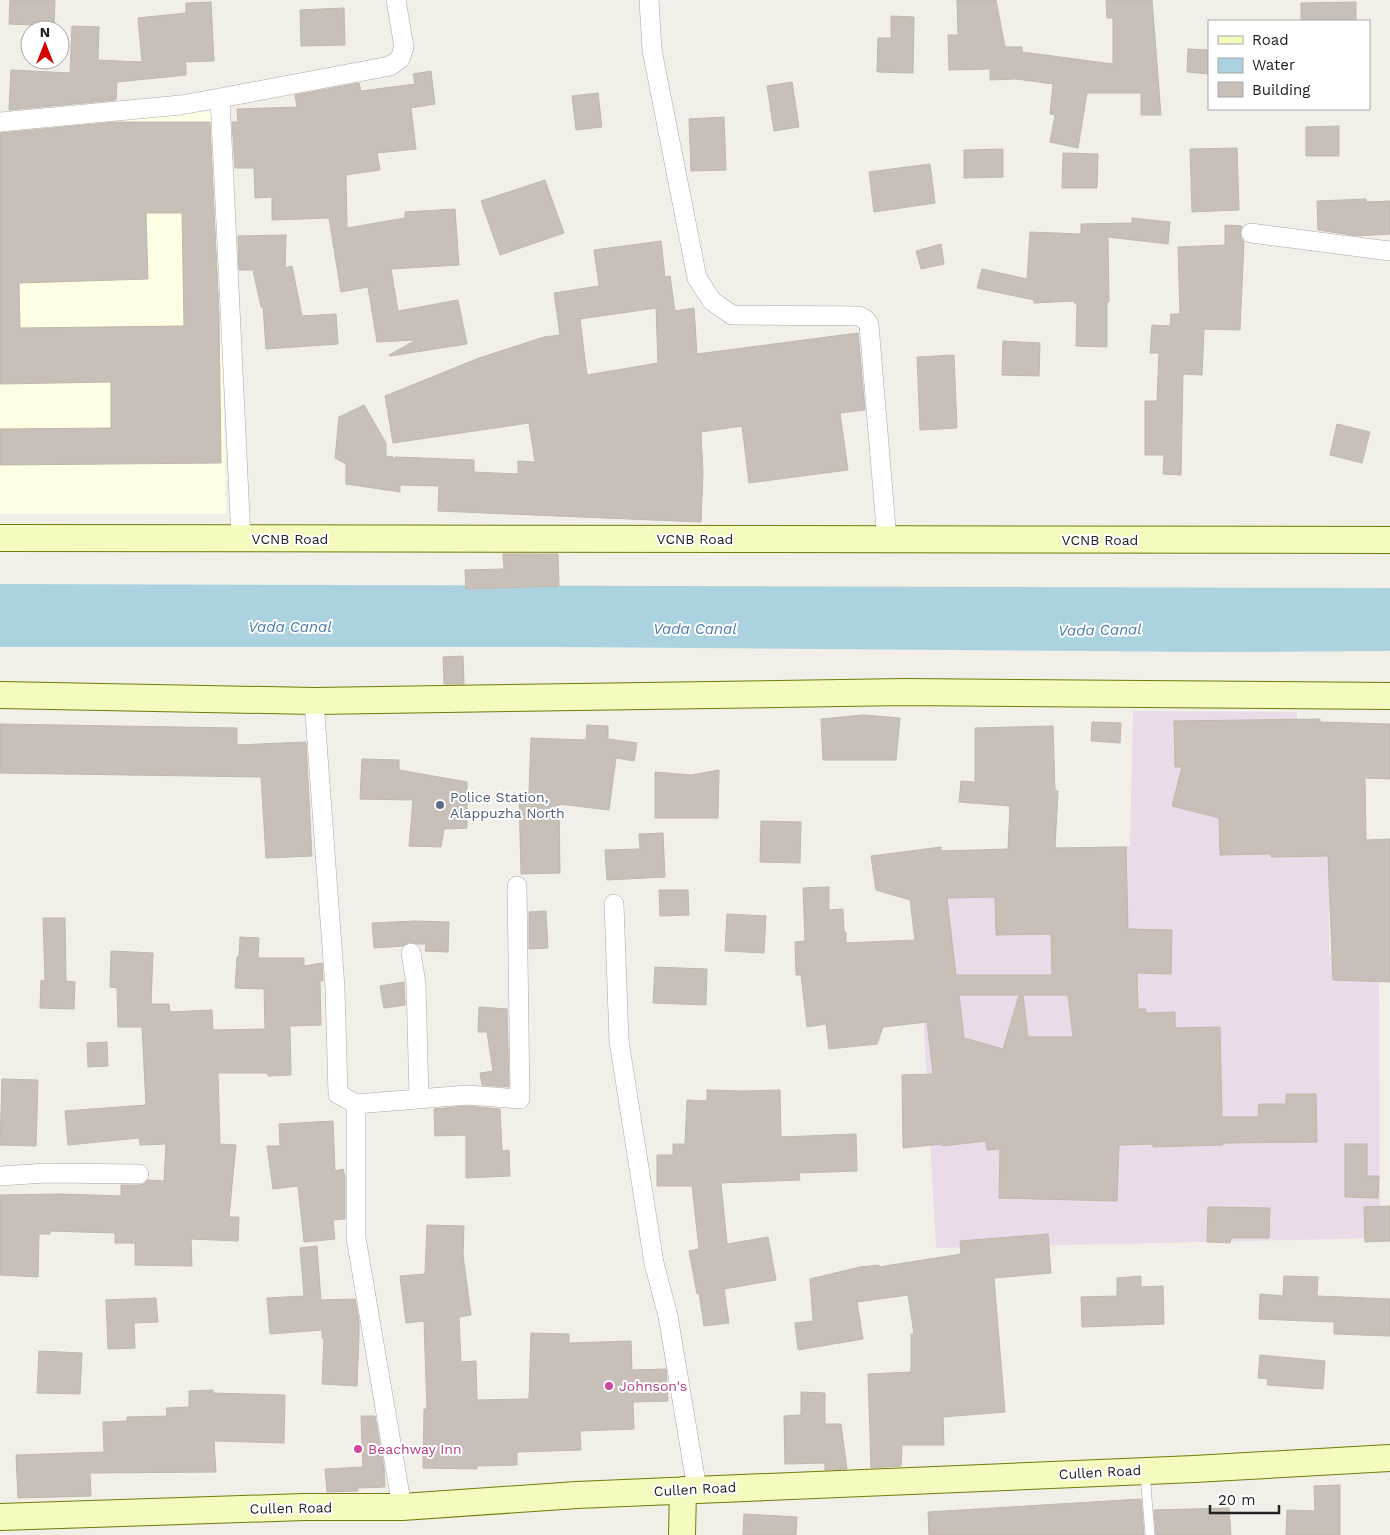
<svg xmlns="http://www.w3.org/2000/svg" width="1390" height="1535" viewBox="0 0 1390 1535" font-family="'Work Sans',sans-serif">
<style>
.industrial{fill:#ebdbe8}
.education{fill:#ffffe5}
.water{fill:#aad3df}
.building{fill:#c7bfb8;stroke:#c4b6ab;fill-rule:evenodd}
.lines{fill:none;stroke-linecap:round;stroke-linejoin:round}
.lane-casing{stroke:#a9a9a9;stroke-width:10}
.street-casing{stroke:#a9a9a9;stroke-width:20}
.secondary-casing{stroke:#707d05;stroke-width:28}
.lane{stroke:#fff;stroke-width:9}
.street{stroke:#fff;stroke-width:19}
.secondary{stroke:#f7fabf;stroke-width:26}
.service-dot{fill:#5c6f8a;stroke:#fff;stroke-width:2}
.hotel-dot{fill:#d1479c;stroke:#fff;stroke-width:2}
.labels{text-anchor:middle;stroke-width:4;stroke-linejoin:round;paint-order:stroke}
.street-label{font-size:14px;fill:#222;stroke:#fff}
.service-label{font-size:14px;fill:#4e5e75;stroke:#fff;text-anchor:start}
.hotel-label{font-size:14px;fill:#b23c85;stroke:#fff;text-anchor:start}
.water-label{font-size:15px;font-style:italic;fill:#4a7aab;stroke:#fff}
</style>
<rect width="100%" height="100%" fill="#f2efe9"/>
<path class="industrial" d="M1133 711 1297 712V765H1329V955L1379 957 1380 1238 936 1248 914 852 1130 846Z"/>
<path class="education" d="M218 111 226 514H0V123Z"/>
<path class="water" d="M0 584 1390 588V651L1212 652 563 647H0Z"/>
<path class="building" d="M10 0H55L54 26 9 24Z
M957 0H996L1005 47H1022V52L1113 64V18H1107L1106 0H1152L1161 115H1141V93H1087L1078 148 1050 142 1055 115 1050 114 1053 84 1016 79 990 80V69L949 70 948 35H958Z
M211 2 214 61 184 62 186 64V75L117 82 116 100 9 110 11 70 70 73 72 26 99 27 98 60 142 62 138 18 186 13V3Z
M1356 2V21H1301V3Z
M344 8 345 45 301 46 300 10Z
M891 16 914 17 913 73 877 72 878 38H891Z
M1188 49 1209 50V74L1187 72Z
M431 71 435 104 411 108 416 149 377 153 380 170 346 175 347 228 405 218V212L455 209 459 265 391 269 398 311 458 300 467 344 390 356 389 355 416 340 377 342 368 287 341 292 329 218 272 220V197L255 198 254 168H235L232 122H238L237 109 297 107 295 95 359 83 361 91 415 84 413 74Z
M792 82 799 127 774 131 767 86Z
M598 93 602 127 576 130 572 96Z
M724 117 726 170 691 171 689 119Z
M115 122H210L219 313 221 463 0 465V429L111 428V382L0 384V133ZM146 213H182L184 326 20 328 19 283 148 279Z
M1339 126V156H1306V127Z
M1237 148 1239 210 1192 212 1190 149Z
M1003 149V177L964 178V150Z
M1063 153 1098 154 1097 188H1062Z
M930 164 935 203 874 212 869 172Z
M545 180 564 233 500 255 481 201Z
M1366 199V202L1390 201V234L1358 236 1318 230 1317 201Z
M1132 218 1170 222 1168 244 1108 237 1109 302H1107V347L1076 346 1077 303H1074V301L1034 303V300L977 288 982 269 1027 279 1030 232 1081 234V224L1132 223Z
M1225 225 1242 226 1240 232 1241 238 1244 242 1240 330 1204 329 1202 375 1183 374 1181 475 1163 474 1164 455H1145V401H1157L1159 353H1150L1152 325 1170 326 1171 314H1180L1178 247 1225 245Z
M286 235 285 268 292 266 302 316 336 314 338 344 266 349 263 307H261L253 270H239L238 236Z
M661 241 665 277 670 276 675 311 694 308 697 354 858 333 865 410 840 413 848 470 749 483 742 426 701 432 703 473 701 522 438 511 439 486 400 485V492L346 484V464L335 458 339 417 364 405 386 443V456L393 457 396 461 395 457 474 460V472L518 474V461L535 462 529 423 393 443 385 396 479 358 544 337 560 335 554 293 599 286 594 250ZM656 308 658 363 587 375 580 319Z
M941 244 944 264 921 269 916 251Z
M1003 341 1040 343 1039 376 1002 375Z
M954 355 957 428 920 430 917 357Z
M1337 424 1370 432 1362 463 1330 455Z
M503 554H558L559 586 466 589 465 570 504 569Z
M463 656 464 684H444L443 657Z
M863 715 900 718 896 760H823L821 719Z
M1320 719V722L1390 724V779L1365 778 1366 840 1390 839V982L1333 980 1328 856 1271 857V854L1220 855 1219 818 1172 806 1182 767H1175L1174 721Z
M1092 722 1121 723 1120 743 1091 741Z
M0 724 237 728V745L306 742 312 856 266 858 261 777 0 773Z
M587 725 608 726V739L637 743 634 761 616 758 609 810 559 804 560 873 521 874 519 793 529 792 531 738 586 740Z
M1053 726 1055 791H1058L1055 848 1126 847 1128 929 1172 930 1171 974 1137 973 1138 1009H1146V1013L1175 1012V1028L1220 1027 1222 1117H1258L1259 1104H1286V1094H1316L1317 1142 1223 1143V1145L1153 1147V1144L1119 1145 1117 1201 999 1198 1000 1149 987 1150 986 1141 942 1146V1144L903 1148 902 1075 933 1074 927 1022 883 1027 877 1044 829 1049 826 1024 807 1027 801 975H796L795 942 805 941 803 888 829 887V910L843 909 844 932H846V943L915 940 910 900 876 890 871 856 941 847V851L1008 849 1010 806 959 802 961 781 975 782V728ZM995 897 996 935 1051 934 1052 975H956L947 898ZM959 995H1019L1003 1049 964 1038ZM1023 995H1068L1073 1037H1028Z
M362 759 399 760V770L467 782V828L444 829 441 847 409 846 413 800 360 799Z
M719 770 718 818H655V772L691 775Z
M761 821 801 822 800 863 760 862Z
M663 833 665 877 607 880 605 850 640 849 639 834Z
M659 890H688L689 915 660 916Z
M546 911 548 948 529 949V912Z
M727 914 766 916 764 953 725 951Z
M43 918H65L66 981 75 982 74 1009 40 1008 41 980 45 981Z
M415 921 449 922 448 952 425 951 426 944H418L410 942 403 946 374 948 372 923Z
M240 937 259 938 258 958H304V966L322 963 323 981H320L321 1025 290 1026 291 1075 268 1076V1073H218L220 1144 236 1145 229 1217H239L238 1241 191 1239 192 1266 135 1265V1243H115V1233L50 1231V1234H39L38 1277 0 1275V1195L59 1194 121 1196V1185H139L144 1184 148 1180 164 1181 166 1144 140 1145 139 1138 68 1145 65 1111 146 1105 142 1027H118L117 988 110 987 111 951 153 953 151 1004H169L170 1012 212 1010 213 1030 265 1029 264 989 235 988 237 957H239Z
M655 967 707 969 706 1005 653 1003Z
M404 982 405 1005 384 1008 380 986Z
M479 1007 507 1009 509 1087 482 1085 480 1073 493 1071 487 1032H478Z
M107 1042 108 1066 88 1067 87 1043Z
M2 1079 38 1080 36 1146 0 1145Z
M707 1090 742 1091 780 1090 781 1137 856 1134 857 1171 799 1173 800 1180 721 1183 727 1244 768 1237 776 1280 724 1289 729 1323 704 1326 699 1293 697 1294 689 1251 699 1249 692 1186H657V1155H673V1144H685L687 1100 707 1101Z
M467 1106 500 1109 502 1151 509 1150 510 1176 466 1178V1135L435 1136 434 1109Z
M333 1121 335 1171 343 1169 345 1177V1219L333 1220 335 1239 304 1242 298 1186 273 1189 267 1146H280L279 1124Z
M1345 1144H1367V1176H1379L1378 1198 1345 1197Z
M1390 1206V1241L1365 1242 1364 1207Z
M1208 1207 1270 1208 1269 1238H1231L1230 1243 1207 1242Z
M427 1225 464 1226 463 1255 471 1315 459 1317 461 1362 476 1361 477 1400 529 1399 531 1333 569 1334V1343L631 1341 632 1370 666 1369 668 1401 633 1402 634 1429 580 1431 581 1450 517 1452V1465L477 1466V1469L423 1468 424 1409H427L424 1321 406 1323 400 1276 425 1274Z
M1048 1234 1051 1273 994 1278 1005 1412 943 1417 944 1445H902L901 1466 871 1468 868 1374 911 1372V1334H914L908 1295 857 1302 863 1339 798 1350 795 1323 813 1321 810 1279 860 1267 879 1265V1267L961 1254 960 1241Z
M317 1246 321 1300 355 1299 359 1321V1336L357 1386 322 1384 324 1338H322V1330L270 1334 267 1298 304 1296 300 1248Z
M1141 1276V1287L1163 1286 1164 1324 1082 1327 1081 1297 1117 1296V1278Z
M1284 1276 1318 1277 1317 1296 1390 1299V1336L1334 1334V1322L1259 1319 1260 1294 1283 1296Z
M156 1298 158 1322 134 1323 135 1348 108 1349 106 1300Z
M39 1351 82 1353 80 1394 37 1393Z
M1260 1355 1325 1361 1323 1389 1267 1385 1268 1379 1258 1378Z
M213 1390V1393L285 1395 284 1443 214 1441 216 1472 90 1473 91 1496 18 1498 16 1455 104 1452 103 1422 127 1421V1417L167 1416 166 1408 189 1407V1391Z
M801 1392 825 1393V1424H841L847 1469 825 1470V1463L785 1464 784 1416 801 1415Z
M361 1416H375L384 1468 385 1487 358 1488V1491L327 1492 325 1469 363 1467Z
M1340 1485V1535H1286L1287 1510 1315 1511 1314 1486Z
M1141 1499 1144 1535H929L928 1512Z
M1229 1508 1231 1535H1156L1154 1510Z
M744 1514 797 1517 796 1535H743Z"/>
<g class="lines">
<g class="lane-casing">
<path id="lane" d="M1145 1473 1150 1535"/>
</g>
<g class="street-casing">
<path id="street" d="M649 0 652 50 697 278 712 301 732 315 859 316 866 320 869 325 887 540
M220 98 390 66 400 59 404 47 396 0
M0 122 181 105 220 98 241 539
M1251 233 1390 251
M314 701 335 988 338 1094 356 1104V1238L402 1507
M614 904 619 1041 654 1263 668 1316 697 1489
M411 953 416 983 419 1098
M356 1104 467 1095 520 1099 517 886
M0 1176 46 1173 139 1174"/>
</g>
<g class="secondary-casing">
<path id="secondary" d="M0 538 1390 540
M0 695 314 701 905 692 1390 696
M0 1517 304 1507H402L577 1495 1194 1469 1390 1458
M682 1535 683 1490"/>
</g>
<use href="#lane" class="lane"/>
<use href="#street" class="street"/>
<use href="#secondary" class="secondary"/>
</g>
<circle class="service-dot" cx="440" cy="805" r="5"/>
<g class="hotel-dot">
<circle cx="609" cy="1386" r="5"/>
<circle cx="358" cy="1449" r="5"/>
</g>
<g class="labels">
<g class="street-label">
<text x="290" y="544">VCNB Road</text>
<text x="695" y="544">VCNB Road</text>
<text x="1100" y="545">VCNB Road</text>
<text transform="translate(1100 1472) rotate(-3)" y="5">Cullen Road</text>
<text transform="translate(695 1489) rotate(-3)" y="5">Cullen Road</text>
<text transform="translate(291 1508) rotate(-1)" y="5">Cullen Road</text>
</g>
<g class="service-label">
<text x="450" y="802">Police Station,<tspan x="450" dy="16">Alappuzha North</tspan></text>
</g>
<g class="hotel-label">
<text x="619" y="1391">Johnson's</text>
<text x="368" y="1454">Beachway Inn</text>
</g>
<g class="water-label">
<text x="290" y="632">Vada Canal</text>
<text x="695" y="634">Vada Canal</text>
<text transform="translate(1100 630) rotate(-1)" y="5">Vada Canal</text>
</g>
</g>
<rect x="1208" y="20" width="162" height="90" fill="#ffffff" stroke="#a7a7a7"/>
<rect x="1218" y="36" width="25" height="8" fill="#f7fabf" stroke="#a7a7a7"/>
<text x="1252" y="45" font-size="15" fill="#222222">Road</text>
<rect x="1218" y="58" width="25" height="15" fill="#aad3df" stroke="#a7a7a7"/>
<text x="1252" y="70" font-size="15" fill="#222222">Water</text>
<rect x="1218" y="82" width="25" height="15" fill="#c7bfb8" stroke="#a7a7a7"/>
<text x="1252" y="95" font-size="15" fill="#222222">Building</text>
<g transform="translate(45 45)"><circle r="24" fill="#ffffff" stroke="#a7a7a7"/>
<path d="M0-4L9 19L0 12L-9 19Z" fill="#d40000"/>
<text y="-8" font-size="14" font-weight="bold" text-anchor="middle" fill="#222222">N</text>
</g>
<path d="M1210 1505v8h69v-8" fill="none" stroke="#222222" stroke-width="2.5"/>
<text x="1218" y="1505" font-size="15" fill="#222222" stroke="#ffffff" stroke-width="4" paint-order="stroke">20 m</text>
</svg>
